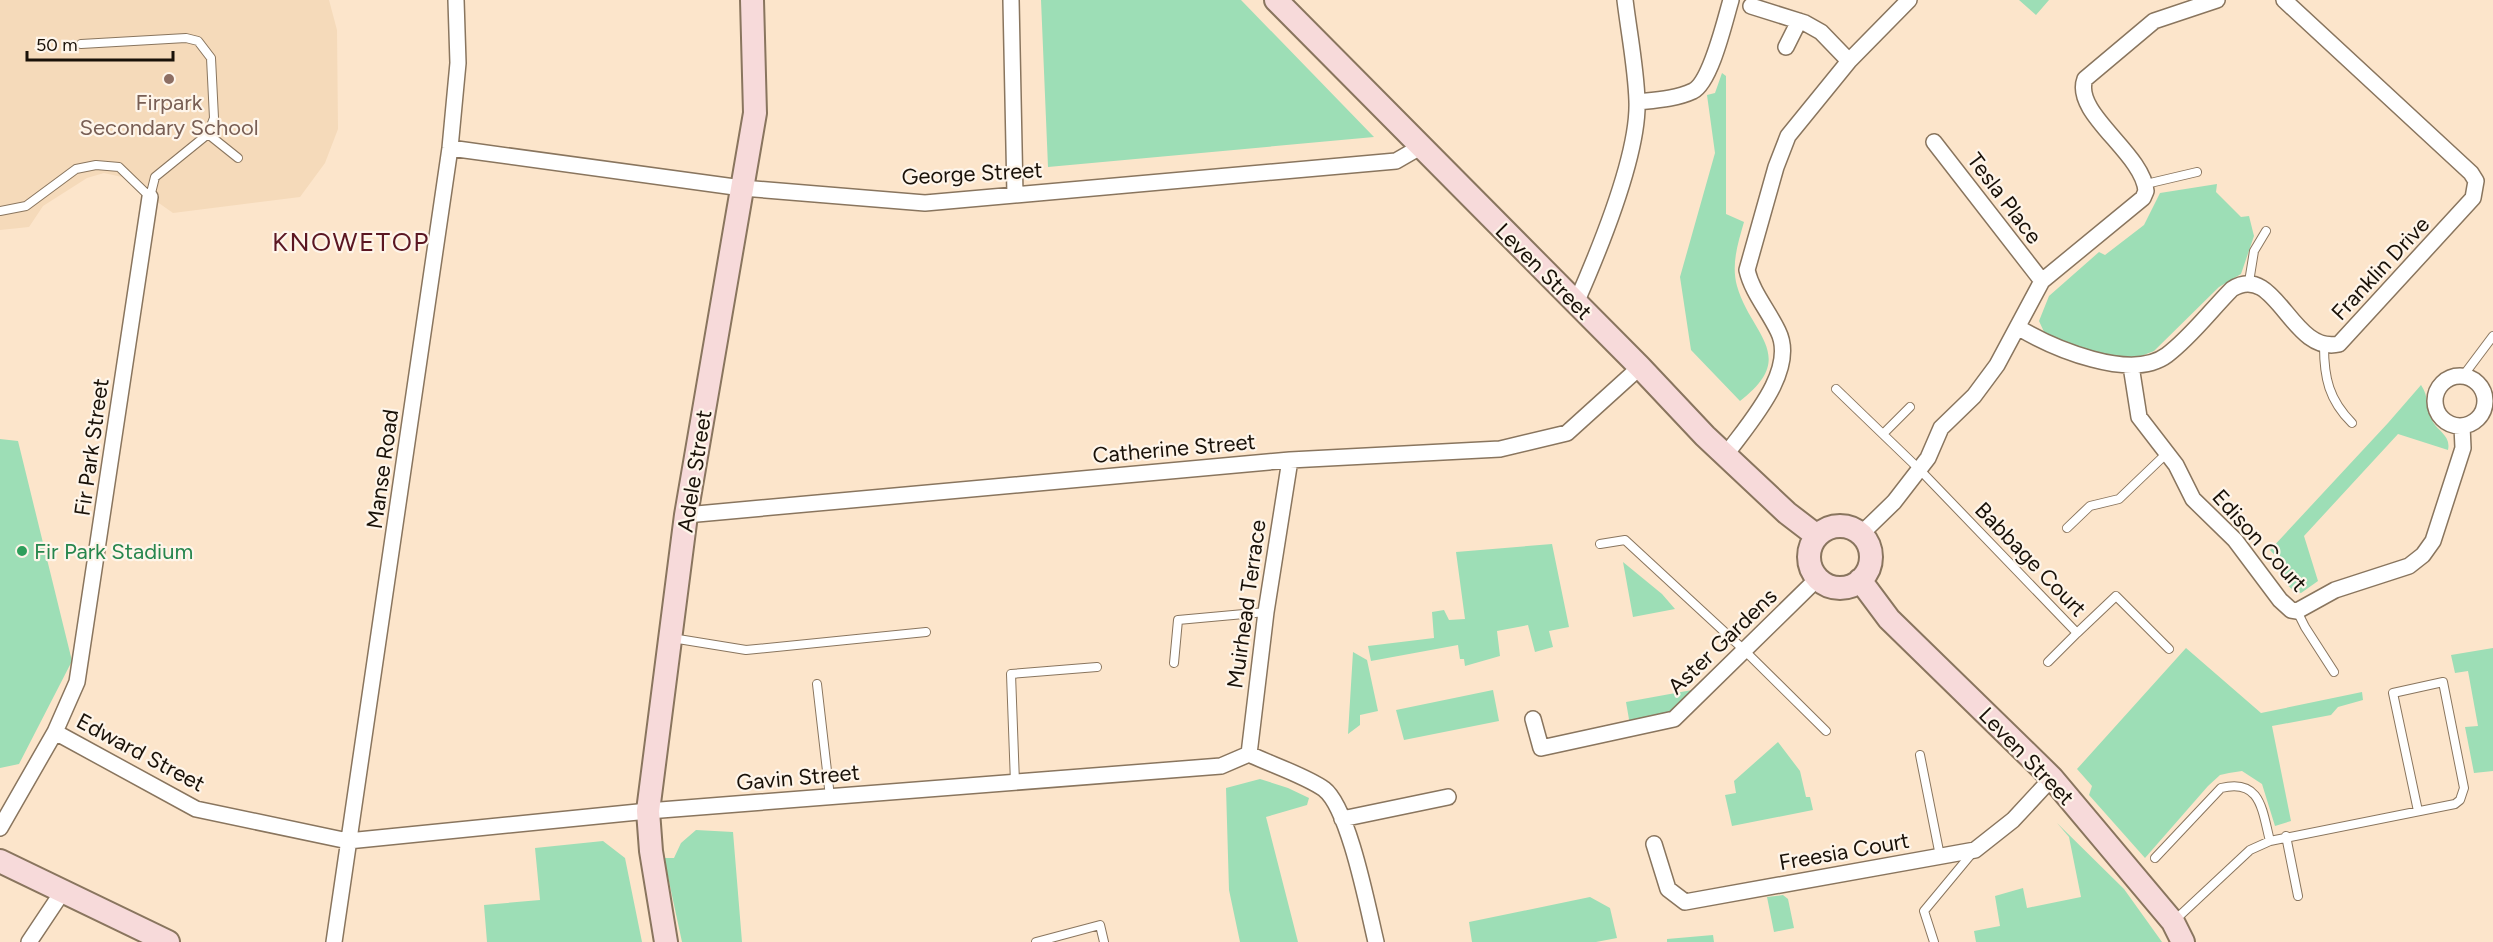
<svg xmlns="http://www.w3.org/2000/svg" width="2493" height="942" viewBox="0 0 2493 942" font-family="Figtree,sans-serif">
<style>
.built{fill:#f5daba}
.green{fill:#9ddeb6}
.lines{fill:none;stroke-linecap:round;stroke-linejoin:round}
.lane-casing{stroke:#89755e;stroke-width:10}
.street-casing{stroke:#89755e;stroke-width:18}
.secondary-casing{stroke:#89755e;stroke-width:26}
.lane{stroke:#fff;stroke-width:8}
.street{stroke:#fff;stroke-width:15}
.secondary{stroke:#f7dada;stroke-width:22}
.education-dot{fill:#8d6e63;stroke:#fef5ea;stroke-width:2}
.leisure-dot{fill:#2e9e5b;stroke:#fef5ea;stroke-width:2}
.labels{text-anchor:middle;stroke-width:4.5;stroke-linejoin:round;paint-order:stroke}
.education-label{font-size:22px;fill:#785e54;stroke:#fef5ea}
.street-label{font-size:22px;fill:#191108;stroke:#fef5ea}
.leisure-label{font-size:22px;fill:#27864d;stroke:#fef5ea;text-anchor:start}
.quarter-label{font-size:26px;letter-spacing:1.5px;fill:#5b1622;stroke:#fef5ea}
</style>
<rect width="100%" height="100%" fill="#fce5cb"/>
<path class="built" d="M0 0H329L337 30 338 129 325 163 300 197 173 213 122 177 104 173 87 178 43 206 29 227 0 230Z"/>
<path class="green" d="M1041 0H1241L1374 137 1048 167Z
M2019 0H2049L2036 15Z
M1722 73 1726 76V214L1744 222C1738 243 1731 264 1737 286 1751 335 1799 356 1740 401L1691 350 1680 277 1715 153 1707 95 1715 93Z
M2217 184 2216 192 2241 217 2249 216 2254 236 2241 274 2219 287 2154 351 2136 358 2110 356 2061 343 2045 334 2039 321 2049 296 2099 252 2105 255 2144 225 2160 193Z
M2421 385C2429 396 2426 409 2433 422 2439 432 2451 436 2448 450L2398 434 2304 536 2318 581 2301 593C2286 590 2281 576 2282 563L2270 550 2388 423Z
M0 439 18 441 72 661 19 764 0 768Z
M1552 544 1569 627 1549 631 1553 647 1535 652 1528 625 1497 631 1500 656 1465 666 1464 659H1460L1458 645 1371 661 1368 646 1434 638 1432 612 1444 610 1449 620 1465 619 1456 552Z
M1623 562 1662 594 1675 609 1633 617Z
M2186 648 2261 713 2362 692 2363 700 2338 707 2331 715 2272 726 2291 821 2275 826 2262 784 2242 771 2229 773 2220 775 2208 786 2145 858 2089 795 2092 786 2077 769Z
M2493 648V771L2474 773 2465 727 2478 726 2468 671 2455 673 2451 655Z
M1353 652 1367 660 1378 711 1360 715V725L1348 734Z
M1493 690 1499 721 1404 740 1396 710Z
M1692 690 1671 717 1630 725 1626 702Z
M1778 742 1800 771 1806 797H1810L1813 810 1732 826 1725 795 1736 793 1734 781Z
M1260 779 1288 788 1309 798 1307 805 1266 817 1298 942H1240L1229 890 1226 788Z
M2057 823 2124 889 2162 942H1976L1974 931 2000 926 1995 896 2023 888 2027 908 2081 897 2069 837Z
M696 830 733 832 742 942H682L664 858H674L681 843Z
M603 841 625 858 642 942H487L484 905 540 900 535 848Z
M1783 895 1788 899 1794 928 1774 932 1767 897Z
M1590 897 1610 908 1617 938 1596 942H1472L1469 922Z
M1713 935 1714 942H1667V939Z"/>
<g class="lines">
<g class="lane-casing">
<path id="lane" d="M208 134 238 158
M2146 184 2197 172
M0 211 26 206 76 169 96 165 119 167 150 197 155 177 208 134 214 118 211 58 198 41 186 38 81 44
M2249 282 2254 251 2266 231
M2324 346C2324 378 2329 400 2352 423
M2463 376 2493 336
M1836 389 1919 469 2077 633 2116 596 2169 649
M1883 434 1910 407
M2067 528 2090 506 2119 499 2166 454
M1600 544 1625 540 1743 649 1826 731
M2297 611 2305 627 2334 672
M672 638 746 650 926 632
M2048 662 2077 633
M1174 663 1178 620 1266 612
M817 684 830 797
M1920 755 1940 856
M1015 783 1011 674 1097 667
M2286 836 2298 896
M2155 858 2221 788C2261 778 2262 810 2270 841
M2175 920 2250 850 2270 841 2455 804 2460 800 2464 788 2443 682 2393 693 2418 811
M1036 942 1100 925 1104 942
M1934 942 1924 911 1973 852"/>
</g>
<g class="street-casing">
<path id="street" d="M1011 0 1015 195
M1751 6 1805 23 1821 32 1849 61
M1786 47 1799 21
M1637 102C1656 100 1676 99 1693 91 1711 82 1725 20 1731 0
M1934 142 2042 281
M450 148 742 188 925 203 1396 161 1422 146
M1576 303C1598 253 1639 154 1637 101 1636 68 1629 33 1625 0
M2019 328C2053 348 2131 382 2167 355 2191 337 2211 310 2232 289 2276 261 2291 355 2339 344L2473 198 2476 181 2471 173 2284 0
M2131 366 2139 417 2176 465 2193 499 2235 540 2280 600 2291 610 2297 611 2335 590 2409 566 2423 555 2433 541 2463 448 2462 426
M2435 401a25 25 0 1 1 50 0a25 25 0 1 1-50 0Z
M1725 456C1747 425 1798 371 1778 331 1768 310 1752 292 1747 270L1776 167 1788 136 1849 61 1909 0
M686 515 1290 460 1500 449 1567 433 1640 367
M1861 534 1894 502 1928 458 1941 428 1974 396 1997 365 2042 281 2143 198 2146 191C2143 153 2072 113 2085 79L2154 21 2217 0
M1533 719 1541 748 1674 719 1817 579
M55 732 196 809 348 841 648 811 1221 766 1249 754
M1249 754 1266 612 1290 460
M1249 754C1270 764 1306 776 1324 789 1349 808 1368 909 1376 942
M1342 819 1448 797
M0 828 55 732 77 682 150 197
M1654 844 1668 889 1685 902 1975 850 2013 820 2052 778
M29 942 63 891
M334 942 450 148 458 63 456 0"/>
</g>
<g class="secondary-casing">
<path id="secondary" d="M1276 0 1640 367 1705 436 1787 513 1817 536
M1809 557a31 31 0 1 1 62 0a31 31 0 1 1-62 0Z
M1860 580 1889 619 2052 778 2173 922 2183 942
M0 861 168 942
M666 942 651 851 648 811 686 515 755 113 752 0"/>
</g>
<use href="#lane" class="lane"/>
<use href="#street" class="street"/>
<use href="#secondary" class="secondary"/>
</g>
<circle class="education-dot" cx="169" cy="79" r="6"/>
<circle class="leisure-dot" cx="22" cy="551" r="6"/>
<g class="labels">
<g class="education-label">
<text x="169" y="110">Firpark<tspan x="169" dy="25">Secondary School</tspan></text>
</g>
<g class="street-label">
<text transform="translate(972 173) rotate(-3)" y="8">George Street</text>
<text transform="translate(2005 198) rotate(53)" y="8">Tesla Place</text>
<text transform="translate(2380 268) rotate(-47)" y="8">Franklin Drive</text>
<text transform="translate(1544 271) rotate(45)" y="8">Leven Street</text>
<text transform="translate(91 447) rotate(-82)" y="8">Fir Park Street</text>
<text transform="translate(1174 448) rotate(-5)" y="8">Catherine Street</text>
<text transform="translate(382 469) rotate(-82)" y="8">Manse Road</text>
<text transform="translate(694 471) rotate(-81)" y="8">Adele Street</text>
<text transform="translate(2260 540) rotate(48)" y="8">Edison Court</text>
<text transform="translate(2031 559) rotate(46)" y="8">Babbage Court</text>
<text transform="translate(1246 604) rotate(-82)" y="8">Muirhead Terrace</text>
<text transform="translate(1722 641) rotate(-44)" y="8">Aster Gardens</text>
<text transform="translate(141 752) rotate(28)" y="8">Edward Street</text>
<text transform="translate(2027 756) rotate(46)" y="8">Leven Street</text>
<text transform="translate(798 777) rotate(-5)" y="8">Gavin Street</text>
<text transform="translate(1844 851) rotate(-10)" y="8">Freesia Court</text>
</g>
<g class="leisure-label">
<text x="34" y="559">Fir Park Stadium</text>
</g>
<g class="quarter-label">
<text x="351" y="251">KNOWETOP</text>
</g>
</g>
<path d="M27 51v9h146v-9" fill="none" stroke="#191108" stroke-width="3"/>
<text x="36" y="51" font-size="18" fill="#191108" stroke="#fef5ea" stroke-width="4.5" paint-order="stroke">50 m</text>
</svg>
